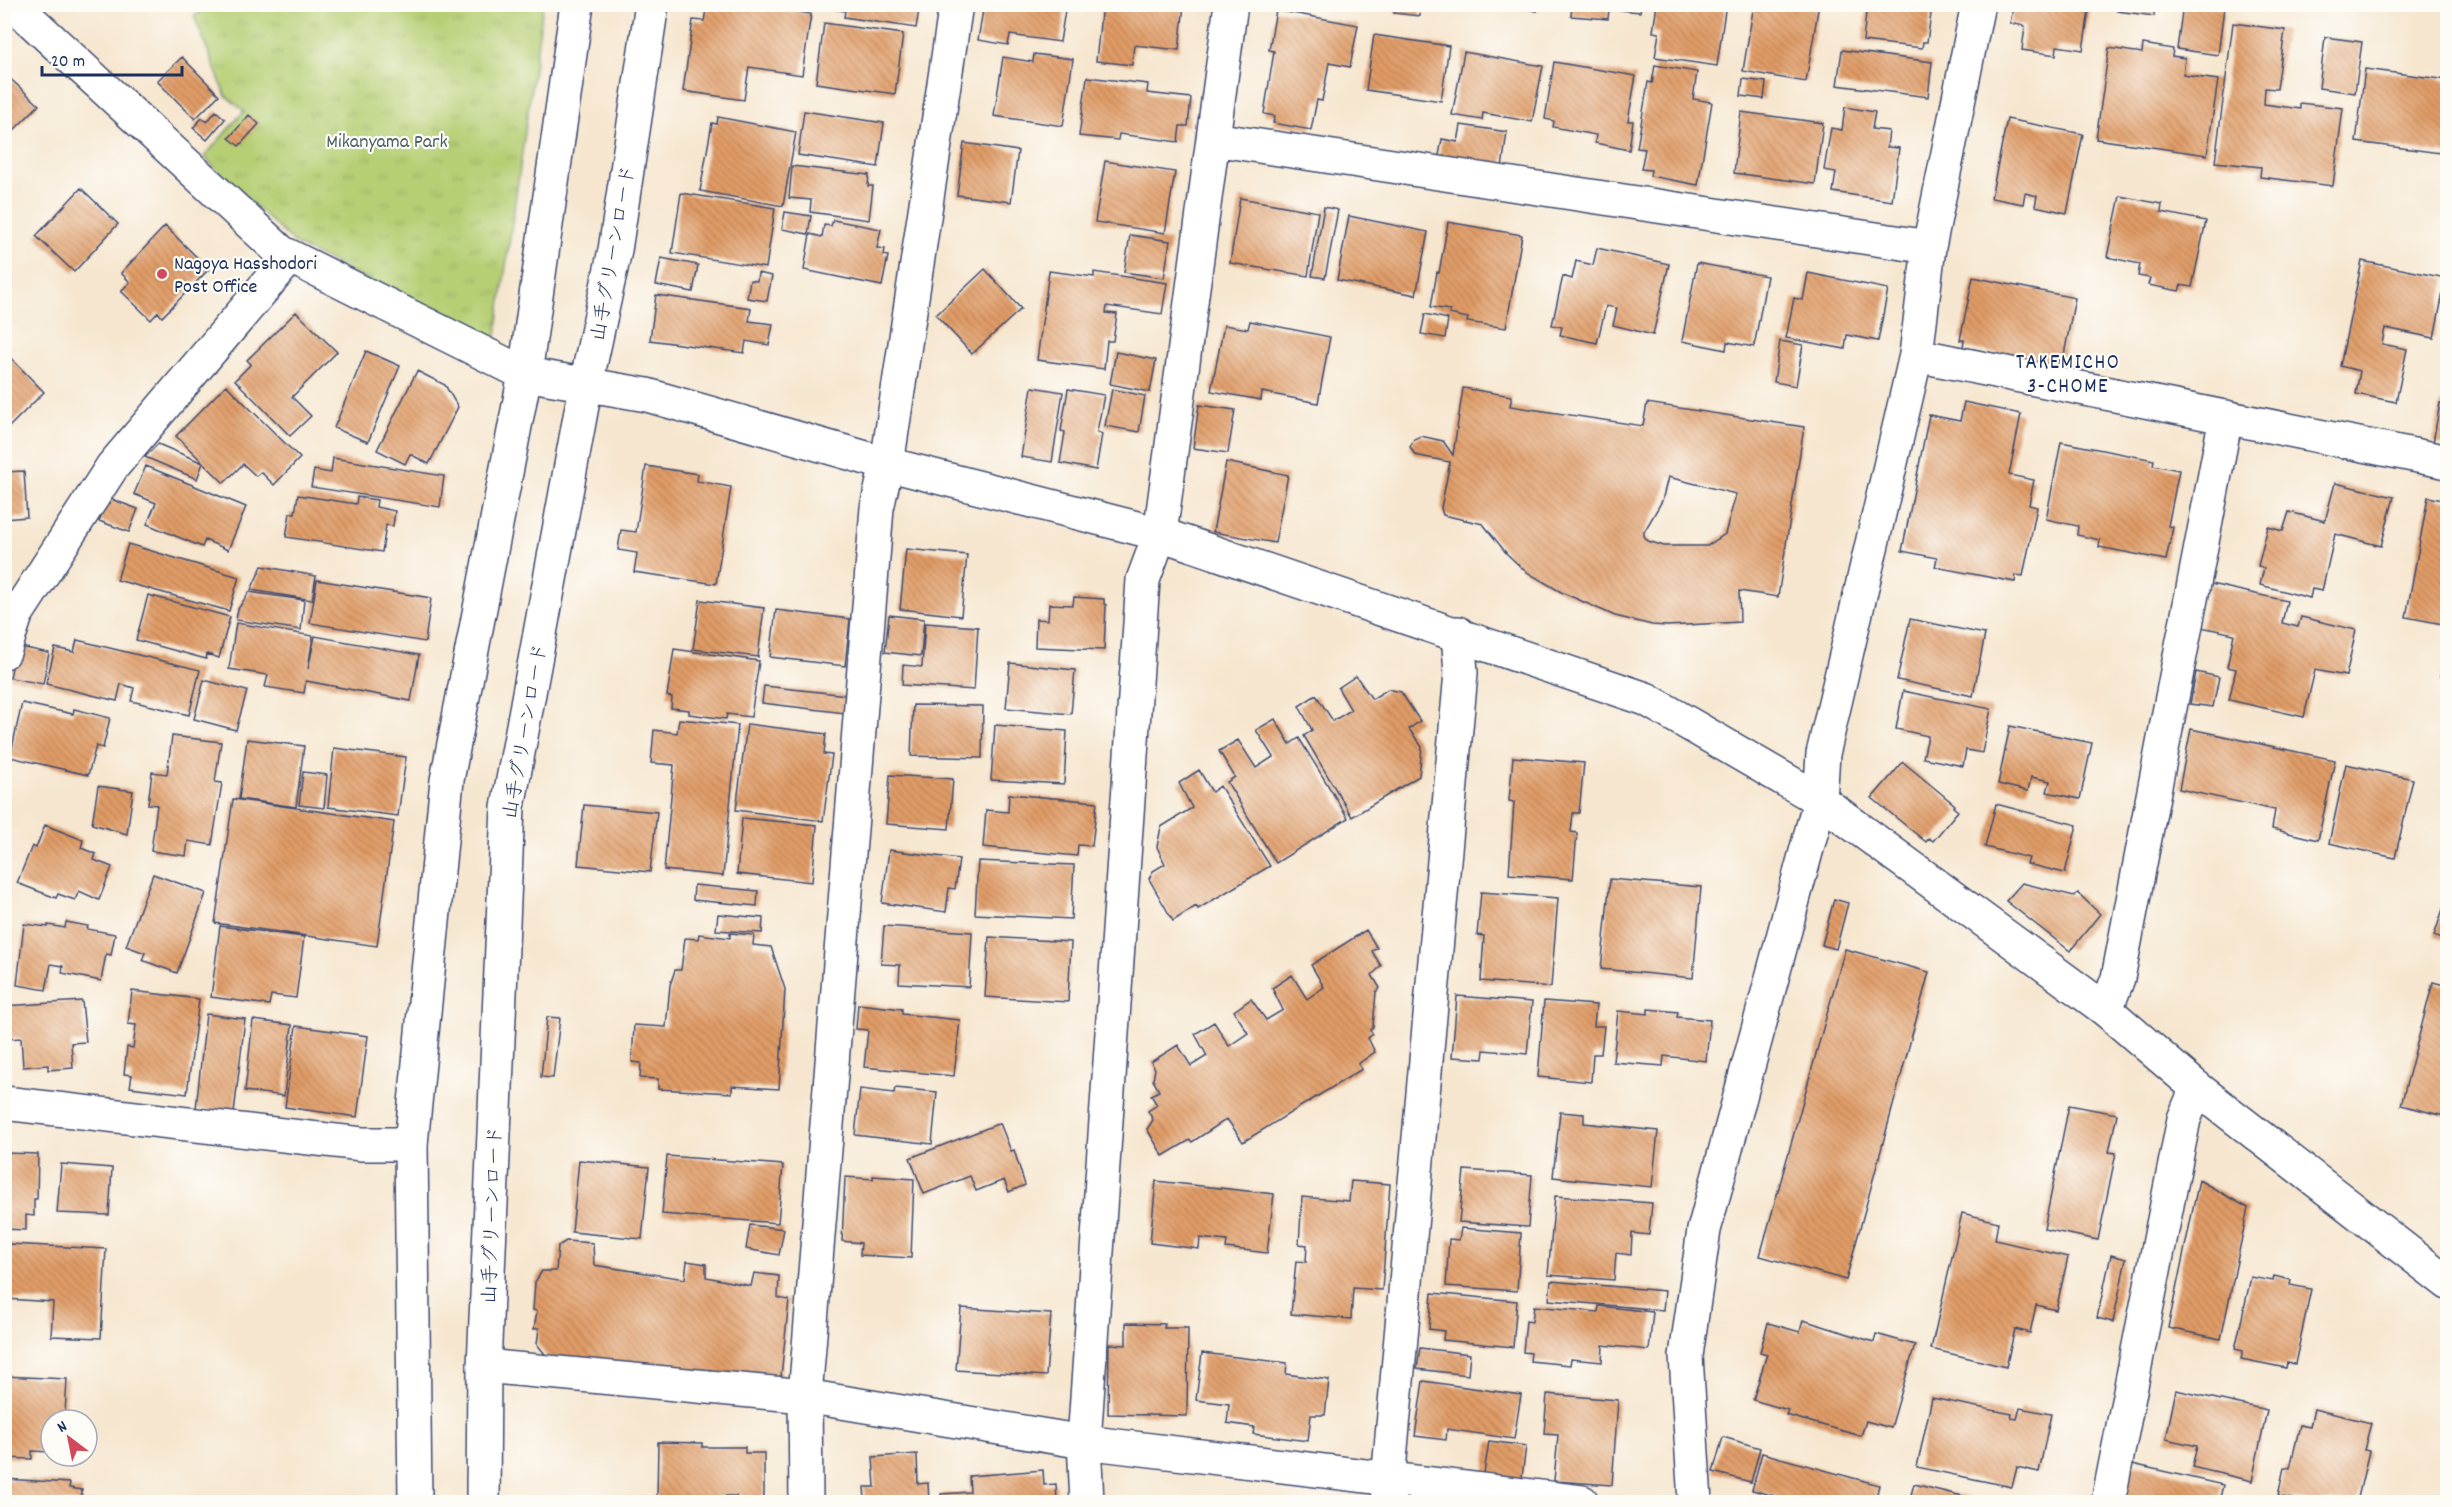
<svg xmlns="http://www.w3.org/2000/svg" width="2452" height="1507" viewBox="0 0 2452 1507" font-family="Dekko,'Klee One',sans-serif">
<style>
.grass{fill:url(#grass-tufts);stroke:#687f69;stroke-width:1.5}
.building{fill:url(#building-back-hatch);fill-rule:evenodd}
.lines{fill:none;stroke-linecap:round;stroke-linejoin:round}
.minor-casing{stroke:#3c4a6f;stroke-width:36}
.tertiary-casing{stroke:#3c4a6f;stroke-width:36}
.minor{stroke:#fff;stroke-width:33}
.tertiary{stroke:#fff;stroke-width:33}
.poi-dot{fill:#d1495b;stroke:#fdfcf7;stroke-width:2}
.labels{text-anchor:middle;stroke-width:4.5;stroke-linejoin:round;paint-order:stroke}
.park-label{font-size:20px;fill:#4a5f65;stroke:#fdfcf7}
.street-label{font-size:20px;fill:#1b2f5e;stroke:#fdfcf7}
.poi-label{font-size:20px;fill:#1b2f5e;stroke:#fdfcf7;text-anchor:start}
.neighbourhood-label{font-size:21px;letter-spacing:1.5px;fill:#1b2f5e;stroke:#fdfcf7}
</style>
<defs>
<pattern id="grass-tufts" width="24" height="20" patternUnits="userSpaceOnUse" patternTransform="scale(1.5)"><rect width="24" height="20" fill="#b6cf74"/><path d="M3 7l-1-3M5 7V3M7 7l1-3M15 17l-1-3M17 17v-4M19 17l1-3" fill="none" stroke="#9cb267"/></pattern>
<pattern id="building-back-hatch" width="6" height="6" patternUnits="userSpaceOnUse" patternTransform="scale(1.5)"><rect width="6" height="6" fill="#e19c66"/><path d="M-1 5l2 2M0 0l6 6M5-1l2 2" fill="none" stroke="#b68057"/></pattern>
</defs>
<rect width="100%" height="100%" fill="#fdfcf7"/>
<filter id="ink" filterUnits="userSpaceOnUse"><feTurbulence type="fractalNoise" baseFrequency=".0167" numOctaves="2"/><feDisplacementMap in="SourceGraphic" scale="12" xChannelSelector="R" yChannelSelector="G"/><feConvolveMatrix kernelMatrix="1 2 1 2 8 2 1 2 1" color-interpolation-filters="sRGB"/></filter>
<filter id="wash" filterUnits="userSpaceOnUse"><feTurbulence type="fractalNoise" baseFrequency=".008" numOctaves="4" result="noise"/><feDisplacementMap in="SourceGraphic" scale="24" xChannelSelector="R" yChannelSelector="G"/><feGaussianBlur stdDeviation="1.35" result="paint"/><feColorMatrix in="noise" values="0 0 0 0 0 0 0 0 0 0 0 0 0 0 0 0 0 1.4 0 .05"/><feComposite in="paint" operator="in"/></filter>
<g filter="url(#wash)">
<rect width="100%" height="100%" fill="#f6e6cf"/>
<path class="grass" d="M215 4 543 5 495 343 295 244 204 157 244 111 226 96 194 16Z"/>
<g id="blocks">
<path class="building" d="M707 4H748L811 14 802 75 749 67 744 100 683 91 693 20 704 21Z
M821 4H920L916 28 844 17 845 11 820 7Z
M984 4H1066L1060 42 1010 35 1008 45 978 40Z
M1396 4H1421L1420 16 1394 13Z
M1507 4H1538L1537 11Z
M1572 4H1641L1640 12 1609 9 1608 19 1571 16Z
M1657 4H1726L1717 66 1655 57 1659 33 1653 32Z
M1754 4H1819L1806 82 1743 71Z
M1867 4H1928V6L1932 7 1927 42H1923L1922 48 1863 41Z
M2014 4H2090L2083 50 2057 46 2056 55 2022 50 2025 26 2010 23Z
M2118 4H2155L2154 16 2117 11Z
M2183 4 2224 8 2218 55 2177 49Z
M1102 5H1184L1179 50 1134 45 1132 65 1096 61Z
M1276 10 1358 25 1350 67 1329 63 1322 101 1317 100 1311 130 1273 123 1275 116 1264 114 1274 51 1269 50Z
M824 23 903 34 895 94 816 83Z
M2233 23 2285 30 2277 89 2265 88 2264 104 2300 109V103L2343 108 2333 186 2260 177 2261 167 2215 162Z
M1374 35 1449 46 1441 101 1366 90Z
M2325 37 2362 42 2355 93 2319 88Z
M2143 44 2173 49 2172 56 2185 58 2183 75 2218 80 2207 155 2096 139 2109 48 2142 53Z
M1842 50 1932 62 1928 97 1837 85Z
M1464 52 1543 66 1532 122 1483 113 1482 120 1452 115Z
M1034 54 1073 59 1063 126 994 116 1003 57 1033 62Z
M182 57 219 95 195 119 157 81Z
M1554 62 1636 76 1628 121H1633L1629 150 1595 143 1596 135 1553 127 1554 121 1545 119Z
M1655 65 1697 72 1693 99 1712 102 1698 185 1650 176 1651 170 1641 169 1645 149 1637 148 1648 82 1652 83Z
M2365 69 2448 80V154L2356 142Z
M4 73 39 105 4 140Z
M1087 77 1148 84 1147 93 1191 98 1188 126H1180L1178 142 1119 134 1118 140 1079 136Z
M1743 79 1766 82 1764 99 1741 96Z
M1845 107 1875 112 1872 129 1889 131 1887 147 1899 148 1892 201 1833 192 1836 172 1824 170 1831 128 1842 130Z
M216 111 225 119 207 140 193 128 202 118 207 122Z
M804 111 884 123 878 167 798 155Z
M1741 112 1823 123 1815 184 1734 173Z
M249 115 259 124 239 146 229 138Z
M718 117 796 132 783 206 700 191 712 123 717 124Z
M2007 119 2083 134 2067 213 2035 206 2037 196 2025 193 2023 204 1991 198Z
M1461 125 1507 132 1501 175 1438 161 1442 139 1458 142Z
M964 143 1018 151 1011 202 957 195Z
M1105 161 1175 172 1165 233 1095 222Z
M792 166 869 175 868 186H873L869 220 810 212 811 200 789 198Z
M81 188 118 224 74 272 36 236Z
M681 193 775 208 766 268 672 253Z
M2120 196 2162 204 2161 212 2206 221 2192 287 2181 285 2179 291 2148 285 2150 278 2138 276 2140 264 2107 257Z
M1240 198 1318 212 1308 276 1230 263Z
M1324 207 1338 210 1325 278 1312 276Z
M785 212 811 216 808 234 782 229Z
M1349 216 1428 232 1416 295 1337 280Z
M833 220 881 229 877 248 885 249 884 255 888 256 882 286 804 270 810 234 822 237 824 225 831 226Z
M1448 222 1522 235 1506 328 1467 322 1468 318 1449 314 1450 310 1431 307 1437 272 1439 273Z
M165 226 209 269 162 317 158 312 151 320 121 291 130 282 121 273Z
M1130 235 1170 241 1164 278 1124 272Z
M1597 248 1669 264 1653 335 1613 325 1617 308 1606 306 1597 343 1560 335 1562 327 1552 325 1563 276 1572 279 1576 261 1593 265Z
M661 258 698 265 693 292 656 285Z
M2362 261 2446 278 2434 338 2385 328 2382 344 2407 349 2396 402 2356 394 2360 371 2340 366Z
M1697 263 1767 276 1754 347 1727 342 1726 350 1682 341Z
M985 269 1021 309 972 354 936 315Z
M1049 271 1094 277V272L1167 283 1162 314 1107 306 1106 313 1117 314 1113 341H1107L1104 369 1037 360Z
M758 273 772 276 767 301 747 298 750 280 757 281Z
M1808 273 1888 289 1878 341 1847 335 1845 349 1786 338 1794 298 1803 300Z
M1973 277 2075 298 2063 360H2058L2057 366 1963 347 1964 340H1960Z
M656 295 751 308 749 321 773 324 769 345 746 341 744 353 650 340Z
M296 312 337 352 292 397 311 416 290 436 235 380 251 364 247 360Z
M1425 314 1448 319 1445 338 1421 334Z
M1250 321 1330 337 1318 403 1262 392 1261 400 1211 391 1224 325 1248 329Z
M1780 341 1803 345 1796 386 1774 382Z
M366 351 400 366 368 442 334 428Z
M5 352 44 392 5 431Z
M1116 352 1156 360 1150 392 1110 384Z
M417 371 445 385 458 407 429 464 410 454 405 464 377 450Z
M226 385 300 458 274 485 261 472 256 476 243 464 224 483 176 436Z
M1032 387 1063 392 1052 462 1021 457Z
M1463 388 1512 396 1510 406 1643 426 1647 403 1804 427 1778 597 1739 591 1740 622 1667 626 1652 625 1615 616 1561 592 1525 571 1507 554 1483 524 1443 515 1441 508 1450 462 1415 455 1410 447 1414 439 1421 436 1443 441 1453 455ZM1668 477 1736 494 1725 534 1707 546H1664L1648 541 1644 536V532L1662 501Z
M1068 389 1104 395 1097 432 1102 434 1096 470 1060 463 1065 432 1061 431Z
M1112 389 1145 396 1139 432 1105 426Z
M1964 402 2021 414 2009 475 2034 480 2029 505 2037 507 2023 576 2016 575 2015 582 1935 567 1937 558 1902 551 1929 415 1960 421Z
M2440 403 2448 405V446L2433 443Z
M1199 405 1235 410 1228 453 1193 448Z
M2061 442 2154 460 2153 465 2179 470 2168 526 2173 527 2166 560 2099 547 2100 540 2077 535 2078 526 2046 519Z
M158 444 203 463 197 479 145 457Z
M333 458 444 476 440 507 311 487 314 470 331 473Z
M1226 462 1288 475 1275 543 1213 532Z
M146 466 246 507 228 550 205 540 202 547 147 524 156 503 134 494Z
M646 466 698 474 697 481 731 487 716 584 634 572 637 553 618 550 621 530 636 532Z
M24 471 27 517 4 519V472Z
M2335 483 2394 497 2381 546 2335 534 2322 591 2312 589 2310 598 2260 585 2264 568 2258 566 2268 527 2283 531 2289 512 2325 521Z
M298 495 356 504 357 497 377 500 376 507 395 511 393 526 386 525 382 552 286 537 290 513H295Z
M2428 497 2448 501V625L2406 617Z
M108 498 138 509 129 532 99 521Z
M128 544 239 577 229 611 117 580Z
M906 549 967 555 961 616 900 609Z
M262 566 316 576 312 600 251 590Z
M317 580 431 598 425 642 310 623Z
M2211 584 2287 601 2282 623 2298 627 2301 617 2356 630 2346 676 2315 670 2304 717 2229 700 2236 669 2227 667 2234 634 2201 627Z
M249 592 304 600 301 630 236 620 238 609Z
M148 595 230 617 219 658 207 654 206 659 136 640Z
M1074 597 1104 599V604L1106 605 1104 650 1035 647 1036 619 1048 620 1049 604 1073 605Z
M700 600 764 608 758 657 693 649Z
M776 610 850 619 845 666 770 657Z
M889 615 924 619 921 656 885 652Z
M1910 619 1985 634 1973 696 1897 680Z
M236 623 313 636 308 669 315 636 419 655 411 701 306 681 304 693 265 687 268 675 229 669Z
M925 623 978 627 974 690 902 685 903 665 922 667Z
M77 640 200 670 189 715 131 701 134 688 121 684 117 701 46 684 55 648 74 652Z
M16 646 49 653 43 684 10 678Z
M674 649 759 661 751 717 727 714 726 719 689 714V710L671 708 672 697 667 696Z
M1010 663 1075 670 1071 714 1006 708Z
M2448 669V685L2440 675Z
M2196 672 2219 677 2213 707 2190 704Z
M1356 676 1372 699 1388 689 1401 692 1420 721 1409 729 1422 747 1419 776 1352 817 1304 736 1312 730 1299 706 1316 695 1333 721 1351 710 1338 688Z
M204 680 247 691 236 730 194 719Z
M764 686 847 695 845 713 762 703Z
M1903 691 1991 709 1982 753 1966 750 1963 766 1923 758 1928 736 1896 729Z
M22 703 73 714 74 709 110 718 103 748 96 746 88 775 10 757Z
M913 705 983 706 982 758 911 756Z
M679 719 738 725 723 876 664 870 674 765 651 763 654 730 677 733Z
M1275 719 1290 744 1299 738 1348 818 1276 863 1227 782 1235 777 1219 751 1238 740 1256 768 1273 757 1256 730Z
M747 724 826 734 824 754 832 755 823 821 736 810Z
M995 725 1067 731 1064 784 991 780Z
M2010 726 2092 743 2080 799 2047 792 2050 781 2031 777 2028 791 1998 784Z
M2191 729 2335 760 2318 840 2272 829 2275 810 2179 789Z
M172 736 221 742 215 782 222 783 212 845 188 841 186 856 151 851 157 805 148 804 152 772 167 774Z
M247 739 304 746 296 807 239 799Z
M334 748 406 757 398 816 328 807Z
M1513 757 1584 763 1579 813H1573L1571 832 1577 833 1573 879 1509 874 1514 802 1509 801Z
M1903 762 1955 805 1953 807 1958 811 1933 841 1929 838 1926 842 1872 798Z
M2346 764 2413 779 2395 858 2329 843Z
M1199 770 1212 792 1220 786 1270 866 1198 909 1196 906 1173 921 1149 879 1153 871 1165 864 1157 847 1161 827 1192 808 1179 783Z
M303 772 327 775 324 808 299 805Z
M890 775 953 779 949 829 886 824Z
M98 786 133 791 127 834 92 824Z
M1009 794 1097 802 1092 846 1078 845 1077 856 983 847 986 810 1008 812Z
M233 799 394 822 377 946 215 923Z
M1996 804 2077 825 2065 873 2027 864 2029 858 1985 847Z
M584 805 657 812 650 872 578 865Z
M742 818 817 825 812 882 737 874Z
M2447 820H2448V842L2442 841Z
M45 825 83 840 81 848 96 854 94 860 112 867 99 900 79 891 75 900 58 894 56 898 17 883 32 846 36 848Z
M889 850 959 859 955 889 949 888 946 912 882 903Z
M978 861 1074 865 1071 919 975 914Z
M153 874 206 893 177 973 142 960 145 953 126 946Z
M1610 879 1701 887 1693 978 1601 969Z
M2022 883 2074 896 2078 893 2100 914 2070 951 2006 901Z
M694 885 758 891 757 906 693 900Z
M1481 892 1558 898 1551 987 1481 981 1484 936 1477 935Z
M2447 897H2448V941L2434 936Z
M1834 899 1848 903 1836 949 1822 945Z
M718 914 763 918 762 933 716 930Z
M66 922 88 926 87 929 115 934 111 955 106 954 101 981 62 973 63 966 51 964 46 990 17 985 24 924 48 927V925L65 928Z
M220 926 304 937 296 998 271 995 269 1005 211 997Z
M884 926 972 932 969 987 899 983 900 965 881 964Z
M1366 930 1377 948 1372 951 1381 966 1372 975 1380 988 1376 992 1373 1027 1370 1030 1373 1034 1368 1038 1375 1052 1358 1064 1362 1069 1243 1142 1227 1119 1192 1142 1190 1140 1163 1156 1147 1129 1153 1120 1148 1111 1157 1105 1151 1095 1159 1091 1153 1080 1155 1069 1151 1062 1178 1045 1191 1066 1207 1056 1195 1034 1214 1022 1229 1046 1248 1033 1234 1011 1251 999 1266 1020 1283 1010 1272 988 1292 975 1307 999 1324 987 1311 965Z
M730 933 754 935 753 945 771 947 785 989 779 1089 732 1086V1093L658 1089V1079L640 1078 641 1063 632 1062 634 1025 666 1027 670 985 675 970H681L685 938 698 939 699 934 730 938Z
M989 937 1071 942 1068 1002 985 997Z
M1845 949 1929 972 1846 1280 1760 1256Z
M2433 982 2448 986V1117L2401 1105Z
M132 991 199 999 187 1094 130 1087 132 1075 124 1074 127 1047 133 1048 136 1025 128 1024Z
M1457 996 1532 1002 1527 1054 1484 1050 1483 1059 1452 1057Z
M82 1001 86 1042 71 1043 73 1068 48 1070V1065L23 1067 21 1038 8 1039 7 1028H4V1006Z
M1544 1001 1596 1005 1594 1026H1604L1601 1054H1593L1591 1082 1538 1077Z
M858 1004 902 1009V1014L960 1020 954 1076 864 1067 868 1030 856 1029Z
M1648 1009 1678 1012 1677 1017 1710 1020 1706 1061 1664 1056 1663 1066 1613 1062 1618 1011 1648 1014Z
M206 1014 245 1019 234 1113 196 1109Z
M547 1017 560 1018 553 1078 541 1077Z
M253 1020 292 1025 284 1096 245 1091Z
M296 1026 368 1036 357 1117 285 1107Z
M895 1088 937 1092 932 1144 855 1135 860 1089 894 1093Z
M2069 1105 2117 1114 2109 1152 2116 1153 2098 1240 2044 1229Z
M1560 1112 1584 1114V1123L1658 1131 1652 1187 1553 1177Z
M1000 1123 1011 1151 1014 1150 1025 1185 1009 1192 1004 1180 976 1191 970 1176 924 1194 910 1158Z
M4 1153 38 1154 37 1199H34V1216L26 1215V1230L4 1229Z
M667 1156 783 1165 778 1223 662 1214Z
M579 1160 649 1167 642 1239 572 1232Z
M61 1164 112 1168 109 1215 57 1213Z
M1464 1170 1532 1175 1528 1227 1459 1222Z
M873 1176 914 1179 911 1258 860 1255 861 1243 842 1241 845 1177 873 1179Z
M2199 1180 2248 1208 2221 1339 2168 1328Z
M1156 1181 1274 1194 1267 1253 1226 1248 1227 1241 1200 1238 1199 1249 1150 1243Z
M1351 1181 1390 1184 1382 1290 1353 1288 1351 1319 1291 1314 1296 1261 1306 1262 1307 1245 1299 1244 1302 1197 1349 1201Z
M1555 1196 1652 1203 1649 1235 1632 1233 1631 1255 1616 1253 1614 1280 1548 1275Z
M1962 1213 1998 1222 1995 1240 2068 1257 2056 1310 2036 1305 2030 1333 2015 1329 2006 1367 1931 1349Z
M750 1225 784 1229 779 1255 746 1249Z
M1461 1228 1521 1233 1517 1291 1446 1286 1449 1239 1459 1240Z
M566 1241 593 1243 594 1265 685 1279 687 1261 706 1264V1277L751 1286 754 1273 779 1276 778 1298 789 1300 781 1376 770 1385 548 1358 537 1344 539 1328 534 1329 537 1311 533 1310 535 1282 542 1271H556L558 1246Z
M9 1244 106 1249 101 1338 51 1336 53 1302 6 1299Z
M2111 1255 2126 1259 2113 1322 2097 1318Z
M2274 1276 2291 1280 2290 1285 2311 1289 2295 1364 2287 1363 2286 1368 2241 1359 2243 1351 2235 1349 2251 1277 2273 1281Z
M1551 1281 1665 1291 1663 1310 1549 1300Z
M1432 1293 1517 1301 1513 1347 1443 1340 1444 1331 1429 1329Z
M1534 1306 1598 1312 1599 1306 1653 1312 1649 1350 1603 1345 1602 1362 1571 1359 1570 1365 1530 1361 1531 1353 1523 1352 1526 1321 1532 1322Z
M961 1308 1051 1314 1046 1376 956 1370Z
M1803 1320 1874 1342 1876 1334 1915 1345 1891 1428 1866 1421 1861 1436 1786 1415 1788 1410 1753 1400 1767 1354 1760 1352 1768 1323 1800 1332Z
M1126 1323 1165 1324 1164 1328H1188L1187 1416 1108 1414 1109 1344 1126 1345Z
M1420 1348 1470 1354 1468 1375 1417 1369Z
M1202 1353 1287 1363 1286 1374 1329 1380 1325 1415H1311L1308 1441 1253 1434 1254 1427 1227 1423 1229 1404 1196 1400Z
M4 1376 67 1379 65 1414H61V1420H51V1452L32 1451V1459L4 1458Z
M1423 1381 1521 1395 1514 1439 1447 1429 1446 1440 1415 1436Z
M2176 1390 2267 1410 2252 1481 2192 1467 2197 1446 2166 1439Z
M1547 1394 1618 1400 1612 1485 1554 1481 1558 1435 1544 1434Z
M1932 1398 2012 1414 2011 1418 2017 1419 2020 1408 2051 1414 2039 1472 2017 1467 2012 1487 1917 1467Z
M2314 1409 2371 1423 2364 1450 2369 1451 2357 1502H2306L2278 1496 2284 1467 2290 1468 2300 1425 2310 1427Z
M1723 1437 1760 1448 1751 1482 1713 1472Z
M1489 1441 1526 1446 1521 1485 1483 1480Z
M658 1442 702 1443V1447H745V1453H764V1502H736V1496H726V1502H678V1499H657Z
M1762 1453 1879 1485 1875 1502H1776L1778 1497 1752 1490Z
M917 1454 918 1484 928 1483 929 1502H850V1501L865 1500 864 1487H875L873 1457Z
M2128 1463 2223 1485 2219 1502H2133L2119 1500Z
M1043 1470 1044 1485 1056 1484 1057 1502H942L941 1494 970 1492 969 1476Z
M4 1479 70 1483 69 1488 82 1490 81 1502H4Z
M1914 1484 1982 1501 1981 1502H1909Z"/>
</g>
</g>
<g filter="url(#ink)">
<use href="#blocks" fill-opacity="0" stroke="#3c4a6f" stroke-width="1.5"/>
<g class="lines">
<g class="minor-casing">
<path id="minor" d="M1213 139 1929 247
M1916 355 2448 462
M4 652 16 615 112 467 290 257
M2106 1010 2118 978 2226 417
M4 1103 362 1144H411
M484 1366 805 1396 1084 1442 1582 1502
M806 1502 805 1396 877 508 887 464 956 4
M1087 1502 1084 1442 1143 580 1160 534 1231 4
M1389 1502 1388 1481 1461 673 1458 633
M1695 1502 1686 1356 1704 1230 1820 800 1823 754 1916 355 1929 247 1978 4
M2108 1502 2184 1119 2197 1088"/>
</g>
<g class="tertiary-casing">
<path id="tertiary" d="M13 4 281 252 525 374 647 395 887 464 1160 534 1646 699 1820 800 2106 1010 2197 1088 2448 1283
M415 1502 411 1144 447 780 525 374 577 4
M483 1502 484 1366 508 807 586 384 615 250 652 4"/>
</g>
<use href="#minor" class="minor"/>
<use href="#tertiary" class="tertiary"/>
</g>
</g>
<circle class="poi-dot" cx="162" cy="274" r="6"/>
<g class="labels">
<g class="park-label">
<text x="387" y="147">Mikanyama Park</text>
</g>
<g class="street-label">
<text transform="translate(612 253) rotate(-80)" y="7">山手グリーンロード</text>
<text transform="translate(524 731) rotate(-80)" y="7">山手グリーンロード</text>
<text transform="translate(491 1215) rotate(-88)" y="7">山手グリーンロード</text>
</g>
<g class="poi-label">
<text x="174" y="269">Nagoya Hasshodori<tspan x="174" dy="23">Post Office</tspan></text>
</g>
<g class="neighbourhood-label">
<text x="2068" y="368">TAKEMICHO<tspan x="2068" dy="24">3-CHOME</tspan></text>
</g>
</g>
<rect width="2452" height="1507" fill="none" stroke="#fdfcf7" stroke-width="24"/>
<g transform="translate(69 1438) rotate(328)"><circle r="28" fill="#fdfcf7" stroke="#a3aaba" stroke-width="1.5"/>
<path d="M0-4.5L10 22L0 15L-10 22Z" fill="#d1495b"/>
<text y="-9" font-size="16" font-weight="bold" text-anchor="middle" fill="#1b2f5e">N</text>
</g>
<path d="M42 66v9h140v-9" fill="none" stroke="#1b2f5e" stroke-width="3"/>
<text x="51" y="66" font-size="18" fill="#1b2f5e" stroke="#fdfcf7" stroke-width="4.5" paint-order="stroke">20 m</text>
</svg>
